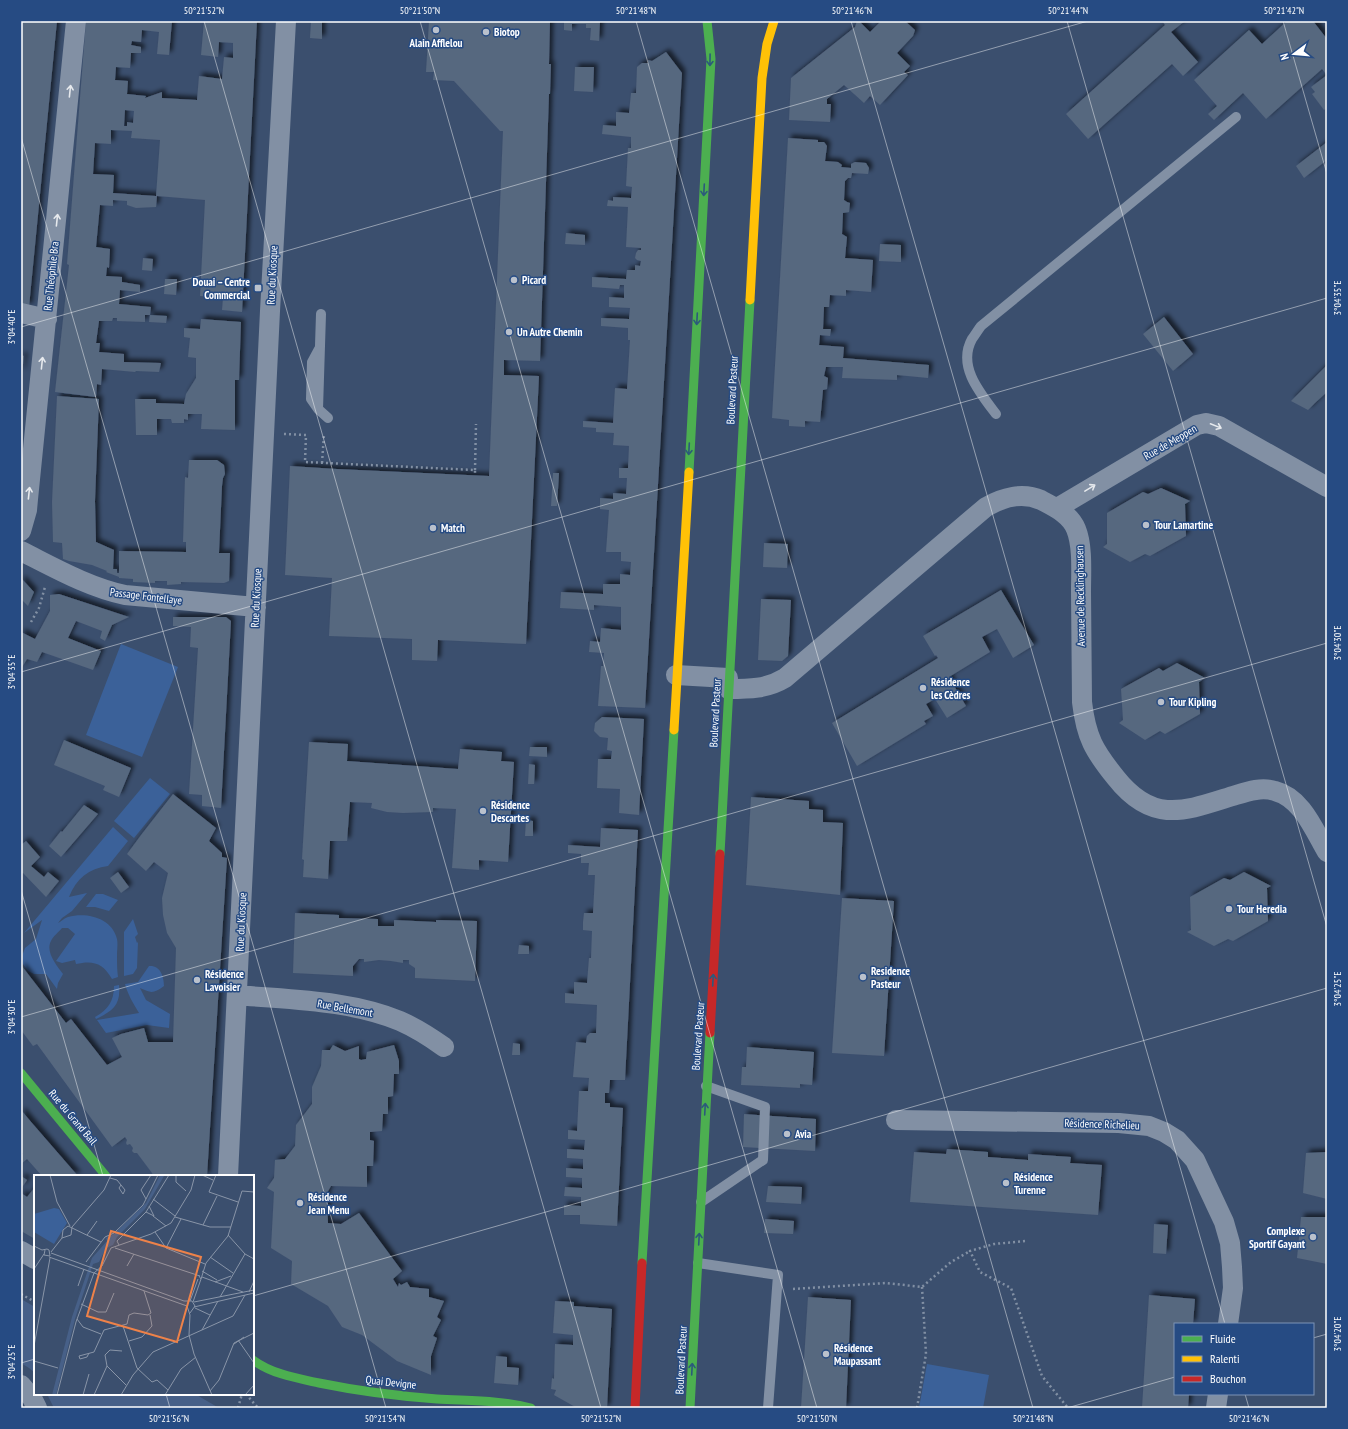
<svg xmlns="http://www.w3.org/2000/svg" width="1348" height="1429" viewBox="0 0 1348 1429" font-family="'PT Sans Narrow',sans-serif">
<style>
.green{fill:#3b6199}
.water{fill:#476088}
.building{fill:#56677f;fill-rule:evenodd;filter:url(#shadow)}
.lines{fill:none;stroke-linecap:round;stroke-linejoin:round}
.path{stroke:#8290a4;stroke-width:2.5;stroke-dasharray:2 3;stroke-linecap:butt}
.lane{stroke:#8290a4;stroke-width:10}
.street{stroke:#8290a4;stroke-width:20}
.fast{stroke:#4caf50;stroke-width:9}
.slow{stroke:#ffc107;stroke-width:9}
.jam{stroke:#c62828;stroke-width:9}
.oneway{stroke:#2c5a7b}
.oneway2{stroke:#e6e9ed}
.ticks{fill:none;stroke:#fff;stroke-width:1;stroke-opacity:0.45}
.poi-dot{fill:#bac1cc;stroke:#264b83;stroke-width:1.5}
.labels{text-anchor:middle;stroke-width:3;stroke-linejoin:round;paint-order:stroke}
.poi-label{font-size:11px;font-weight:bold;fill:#fff;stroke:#264b83;text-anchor:start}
.street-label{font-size:11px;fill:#fff;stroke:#264b83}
.inset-road{fill:none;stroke:#8995a8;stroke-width:1}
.view{fill:#ee8249;fill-opacity:0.15;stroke:#ee8249;stroke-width:2}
.inset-edge{fill:none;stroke:#fff;stroke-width:2}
.neatline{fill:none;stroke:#fff;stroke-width:1.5}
.ticks-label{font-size:10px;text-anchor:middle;fill:#fff}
</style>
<defs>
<filter id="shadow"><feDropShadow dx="3.5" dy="-3.5" stdDeviation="2" flood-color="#0009"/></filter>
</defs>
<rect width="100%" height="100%" fill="#3b4f6e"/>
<path class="green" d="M121 644 178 667 142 757 86 735Z
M150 778 170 794 134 838 114 821Z
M113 827 128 841 108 866C89 868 76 879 69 897L87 893 72 911 62 918 58 923C61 922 64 918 68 917 87 912 112 918 117 939 118 944 117 950 117 955 117 963 117 970 118 977L112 979C103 963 93 960 76 964L75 960 62 963 56 961 75 934 68 928H62C59 932 53 936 51 941 45 952 57 966 63 974L58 983 57 989 46 974H34L28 971 23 964 22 956 25 948 36 939 42 920 24 933Z
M96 894H103L118 900 109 911 95 907H86Z
M133 919 138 934 135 937 137 943 138 942 137 968 133 974 124 976V932Z
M149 966C160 965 164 976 164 986 153 994 151 993 140 988L146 1000 170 1014 169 1028 147 1025 106 1033 97 1020 139 1013C133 1003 128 995 125 984L138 982Z
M119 985C121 1005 113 1011 96 1019L95 1017C108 1010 114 1001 114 986Z
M927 1364 989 1375 983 1408H919Z"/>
<path class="water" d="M21 1299 35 1307V1373L29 1368 21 1363Z
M47 1394H195L219 1408H54Z"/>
<path class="building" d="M21 21H57L29 307 21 305Z
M86 21H172L169 55 157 54 159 32 142 30 141 42 132 41 131 45 141 47V53H131L130 68 116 67 115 80 128 81 127 94 146 96 145 98 162 92V98L197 100 199 76 222 79 224 57 233 58V43L219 42 218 57 201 55 204 21H257L242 312 222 310 223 298 200 296 205 200 157 196 156 207 136 208 127 205V201L113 200V206L100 205 96 247 110 249 109 268 107 267 106 276 122 277V282L140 285V292L120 290 119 304 151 307 150 315 167 316 166 323 149 322 150 315H145V322L117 321V318H113L112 321H99L96 343H100L99 352 124 354V362L161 363 159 372 136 371 135 372 102 369 101 385 97 384 96 397 55 392 69 265 67 264ZM125 110 134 111 133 123 127 122V126H124ZM111 130 132 131 131 138 160 140 156 196 113 193 114 175 93 174 95 143 111 144Z
M311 21H322V39L310 38Z
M429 21H550L549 64H551L550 94H549L540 361 504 360V375L539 376 526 644 438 640 437 661 412 660V639L329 636 332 578 285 575 290 466 337 469 489 476 503 131H500L454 81 433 80 434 72H426Z
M564 21H600L599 41 590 40 591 28H586V24H572V31L564 30Z
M857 21H859L870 32 881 21H905L915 30 913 36 897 53 910 66 904 72 908 75 880 105 870 96 864 103 844 85 827 99V104H831L830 122 789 120 791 78 855 27Z
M1164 21H1185L1171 32 1198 62 1183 76 1172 64 1088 139 1066 114 1165 25 1163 22Z
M1287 21H1313L1327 39V108L1324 110 1312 94 1315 92 1311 87 1327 75 1322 69 1266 119 1243 93 1214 120 1208 114 1217 106 1194 80 1249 30 1262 44Z
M666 52 682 73 645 708 598 706 601 666H603L604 653 589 652 590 641 600 642 601 628 621 630V607L594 605V610L560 608 561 592 603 594V584H620V574L630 575 631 562 621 561V552H606L609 510 600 509V498L613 499V493L626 494 627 478H619V468H628L629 446 613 445 614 433 596 432V428L583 427V421L613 423 615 388 627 389 630 340H628V328L601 326V318L629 319 630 308 609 307V297L624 298V285H620L619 289 592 287V277L626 279 627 270H635V265L640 266 641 261 637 260 635 258 636 253 638 250H641V248L626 247 628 207 607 206 608 200 613 201V197L631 198 632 187 626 186 628 148H631V137L602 134 603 125 616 126V112L629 113 631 93H636L637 67 642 63H648V60L652 61Z
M575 67H594L593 92 574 91Z
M788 138 818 140V142H824L827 146 825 161 838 162 842 165 841 167 851 168V164L855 162 866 163 869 168 868 174 852 173 851 178H848L845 181 844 200 847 202 850 203 849 212 843 213 842 234 847 237 845 258 873 260 871 292 846 290V296L830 295 829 307H824L823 329H831L830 336 820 335 819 345 844 347 843 358 929 365 928 378 897 375V380L842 378 843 367H826L824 376 828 378 827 389 823 390 820 422 805 421V427L789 426V420L772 418Z
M1327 142V160L1304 178 1296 166Z
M566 233 585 235V245L565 244Z
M880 244 901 245V262L879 261Z
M143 258 153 259 152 271 142 270Z
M165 279H177L176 295 164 294Z
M1164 317 1193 354 1173 371 1143 334Z
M201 319 241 322 239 380H235V430L201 429 202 414H188V420L184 419V423H172L171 419H157V435H136L135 399H156V403L184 404 186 394 196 378V358L188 357 190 338 184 337V328L200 329Z
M21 355 24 356 22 373 21 372Z
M1327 365V392L1315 403 1308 410 1291 401Z
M57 396 99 399 95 501 96 542 114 550 113 569H117V573H119V551L186 552V542H183L185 477 188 478 189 460H217L224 465 225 474 223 478 222 486 219 553H230L229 581 224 583 181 582V584L167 585V581H155V583L133 582V579L119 578V577L106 572 107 571 92 565 69 561 63 559 62 543 53 542 52 502Z
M553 473H559L557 506H551Z
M1161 488 1190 501 1185 504 1186 536 1150 556 1145 554 1130 562 1103 547 1107 544V513L1143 492 1148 494Z
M764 543 788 544 787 568 763 567Z
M21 578 34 592 28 606 21 599Z
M1001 590 1034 645 1013 658 997 629 982 637 990 652 949 677 966 706 947 718 935 699 926 704 933 716 924 721 926 724 857 766 832 723 938 658 936 655 935 656 923 636Z
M59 594 129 617 112 625 105 641 100 638 102 631 76 621 68 638 101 651 93 670 42 652 37 662 27 659 21 669V632L35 639 50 611V595Z
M761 599 791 600 788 656 782 661 758 660Z
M173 617H226L231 621 221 808 202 806V795L189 794 198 648 190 647 191 627 173 626Z
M1177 663 1205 678 1199 682 1200 714 1165 734 1160 731 1145 740 1119 723 1123 720 1121 689 1159 668 1163 671Z
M602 717 644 719 639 815 619 813 620 789 597 788 598 759H611L612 751 607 750 608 738 600 737 594 731 595 723Z
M64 740 131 768 119 797 103 790 105 786 54 765Z
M309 742 348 744 347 761 458 769 460 749 502 752 501 761 514 762 508 862 479 860V870L452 868 456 809 433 808V812L403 813 387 812 371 808 372 803 350 802 347 841H330L328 879 303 877 304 860 302 859Z
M530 747H547V757L529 756Z
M529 764 535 765 534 784H528Z
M173 794 216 828 209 841 222 853V857L227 858 207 1176H153L152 1173 137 1153H134L132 1151 133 1148 130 1144 127 1145 126 1143 127 1140 125 1137 112 1147 37 1044 33 1046 21 1030V965L66 1023 71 1019 107 1065 122 1057 112 1038 121 1034 144 1028 148 1042H173L176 948 167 933 163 915 162 898 168 873 154 862 146 871 127 854 141 835Z
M751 797 809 801V809L823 810V822L843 823 840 895 746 885Z
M84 805 98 814 61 857 49 846 61 831 62 832Z
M526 820 533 821V836H525Z
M601 828 638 830 625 1080H610L609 1093H605V1103H610V1107L623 1108 617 1226 580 1224V1215H564V1205L581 1206V1197L564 1196 565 1187 582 1188V1178L566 1177V1168L583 1169V1159L567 1158V1149L584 1150 585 1140 568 1139V1130L577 1131 579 1091H588L589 1078 573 1077 576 1042 586 1043 587 1036 590 1033H596L597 1005 565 1003V993L574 994V982L587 983 589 958H591L592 931 583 930V922L584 913H593L595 875H588L589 863H581V854L568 853V845L600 847Z
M26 841 40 857 31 866 44 877 48 872 59 881 46 897 23 873 21 874V845Z
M118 872 129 887 121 893 110 878Z
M1244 872 1271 886 1267 888 1268 921 1233 941 1228 939 1214 946 1187 932 1191 930 1190 897 1224 878 1230 880Z
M842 898 894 901 884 1056 832 1053Z
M295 913 339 915V918L378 919V926H394V920L436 922V920L477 921 475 981 415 978V968L409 964V960H403V963L391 961 379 960 364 962V959H359L353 966V976L293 973Z
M519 945 529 946V954H518Z
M513 1043 520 1044V1055H512Z
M333 1045 345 1051 359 1046V1059L361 1060 366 1059 367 1052 394 1045 399 1061V1074H394L393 1096 388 1097V1114H383L382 1131 370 1132V1140L374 1141 373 1166H367V1187L331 1186 327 1193 328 1223 341 1224 359 1213 402 1271 393 1279 398 1287 399 1283 401 1285 407 1282 410 1287 429 1289V1297L444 1301 437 1317 441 1320 433 1336 437 1338 431 1356V1375L397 1361 362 1335 342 1327 328 1306 291 1284 292 1261 271 1248 274 1192 267 1188 274 1178 275 1160 285 1159 295 1146 296 1125 312 1104V1087L321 1066 322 1050H330Z
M747 1047 814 1052 812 1085 800 1084V1088L741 1085 742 1067H746Z
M21 1110 32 1123 78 1176H42L27 1159 21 1164V1155L23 1154 21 1151Z
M744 1114 816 1119 815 1151 743 1147Z
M947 1149 988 1152V1157L1028 1160V1154L1071 1157 1070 1163 1102 1165 1098 1215 910 1202 914 1152 946 1154Z
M1327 1152V1199L1303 1193 1306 1153Z
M21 1176 27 1180 21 1189Z
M768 1186 802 1187 801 1204 766 1202Z
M35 1187V1239L21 1231V1193L27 1197Z
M1301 1217H1327V1264L1297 1258Z
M765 1219 794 1221 793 1234 764 1233Z
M1154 1224 1168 1225 1166 1254 1153 1253Z
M1149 1295 1195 1299 1193 1324H1175V1394H1189L1188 1408H1142Z
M808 1297 851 1300 846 1408H801Z
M555 1301 574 1302V1306L612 1309 607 1408H577L554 1395 556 1390 551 1389 552 1378 554 1379 555 1344 573 1345V1335L553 1333Z
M496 1356 507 1357V1367L519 1368 518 1385 494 1383Z"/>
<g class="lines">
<path class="path" d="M284 434 306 435 305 462 475 470V475
M322 463 324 434
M475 470 476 424
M31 622 39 608 45 587
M1025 1241 994 1244 970 1251 980 1272 1011 1288 1042 1376 1068 1408
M793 1289 886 1283 922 1287 951 1262 970 1251
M21 1294 35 1302
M246 1394 258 1408
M238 1408 242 1394
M917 1408 926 1354 922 1287"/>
<path class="lane" d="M321 314 318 409 328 418
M318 409 311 399 312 362 319 349
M996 414C980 393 957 366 972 339 975 335 978 330 981 326L1236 117
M701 1202 763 1160 765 1107 706 1086
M698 1263 778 1275 768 1408"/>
<path class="street" d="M21 313 47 319
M1057 508 1197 425 1206 423 1219 426 1327 487
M21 531 27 510 28 499 76 21
M21 551C55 568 88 587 125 595L256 607
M676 675 728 678
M728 689C749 689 767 689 785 678L986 507C1003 497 1023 492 1041 500 1054 507 1070 514 1076 529 1083 546 1081 573 1081 592 1081 629 1082 665 1082 702 1086 737 1094 751 1116 778 1154 826 1187 810 1236 795 1249 791 1262 787 1275 791 1302 798 1314 830 1327 852
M237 995C291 1000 349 1000 400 1021 416 1028 430 1037 444 1047
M896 1120 1119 1123 1149 1126 1164 1132 1177 1140 1195 1160 1224 1222 1230 1243 1232 1267 1233 1288 1228 1324
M228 1176 270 311 286 21
M21 1251 35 1259
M21 1385 32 1398 37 1408
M1216 1408 1218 1394"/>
<path class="fast" d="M689 472 711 59 707 21
M720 854 750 300
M21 1073 106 1176
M642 1263 674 730
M253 1360C272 1374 296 1378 319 1383 358 1391 397 1396 437 1399 469 1401 500 1400 531 1408
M690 1408 710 1033"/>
<path class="slow" d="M750 300 762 78 767 44 774 21
M674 730 689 472"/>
<path class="jam" d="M710 1033 720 854
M635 1408 642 1263"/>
</g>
<defs><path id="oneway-shaft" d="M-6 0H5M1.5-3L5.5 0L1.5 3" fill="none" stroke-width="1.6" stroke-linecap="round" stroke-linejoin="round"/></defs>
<g class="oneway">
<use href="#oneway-shaft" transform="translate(710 60) rotate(91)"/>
<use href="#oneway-shaft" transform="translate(704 190) rotate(93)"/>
<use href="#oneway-shaft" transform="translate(697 319) rotate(93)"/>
<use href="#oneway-shaft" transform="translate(689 449) rotate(93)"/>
<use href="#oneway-shaft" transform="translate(713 980) rotate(-87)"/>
<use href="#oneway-shaft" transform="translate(705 1109) rotate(-87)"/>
<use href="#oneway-shaft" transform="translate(699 1239) rotate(-87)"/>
<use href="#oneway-shaft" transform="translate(692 1369) rotate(-87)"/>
</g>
<g class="oneway2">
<use href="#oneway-shaft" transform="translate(70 91) rotate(-84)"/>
<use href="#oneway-shaft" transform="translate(57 220) rotate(-84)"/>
<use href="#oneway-shaft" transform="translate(42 363) rotate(-84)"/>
<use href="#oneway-shaft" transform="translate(1216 426) rotate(22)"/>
<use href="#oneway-shaft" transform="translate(1090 488) rotate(-31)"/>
<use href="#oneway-shaft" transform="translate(29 493) rotate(-84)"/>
</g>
<path class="ticks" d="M204 21 601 1408M420 21 817 1408M636 21 1033 1408M851 21 1225 1324M1067 21 1327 927M1283 21 1327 174M21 137 386 1408M21 327 1088 21M21 672 1327 298M21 890 103 1176M21 1017 1327 643M253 1296 1327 988M1313 1338 1327 1334M21 1363 35 1359M166 1394 170 1408M1245 1394 1249 1408M1067 1408 1175 1377"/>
<g class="poi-dot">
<circle cx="436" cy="30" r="4"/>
<circle cx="486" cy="32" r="4"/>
<circle cx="514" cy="280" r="4"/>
<rect x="254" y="284" width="8" height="8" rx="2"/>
<circle cx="509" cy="332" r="4"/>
<circle cx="1146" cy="525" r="4"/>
<circle cx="433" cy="528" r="4"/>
<circle cx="923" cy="688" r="4"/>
<circle cx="1161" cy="702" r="4"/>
<circle cx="483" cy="811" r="4"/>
<circle cx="1229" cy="909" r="4"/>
<circle cx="863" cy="977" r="4"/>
<circle cx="197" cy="980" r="4"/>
<circle cx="787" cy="1134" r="4"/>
<circle cx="1006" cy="1183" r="4"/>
<circle cx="300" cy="1203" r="4"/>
<circle cx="1313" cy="1237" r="4"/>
<circle cx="826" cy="1354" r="4"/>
</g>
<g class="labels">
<g class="poi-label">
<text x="494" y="36">Biotop</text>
<text x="436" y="47" text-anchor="middle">Alain Afflelou</text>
<text x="522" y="284">Picard</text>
<text x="250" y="286" text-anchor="end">Douai – Centre<tspan x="250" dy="13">Commercial</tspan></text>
<text x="517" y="336">Un Autre Chemin</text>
<text x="1154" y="529">Tour Lamartine</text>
<text x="441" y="532">Match</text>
<text x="931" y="686">Résidence<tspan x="931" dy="13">les Cèdres</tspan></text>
<text x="1169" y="706">Tour Kipling</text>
<text x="491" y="809">Résidence<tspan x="491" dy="13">Descartes</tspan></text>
<text x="1237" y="913">Tour Heredia</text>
<text x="871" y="975">Residence<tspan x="871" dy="13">Pasteur</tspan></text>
<text x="205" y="978">Résidence<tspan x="205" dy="13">Lavoisier</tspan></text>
<text x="795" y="1138">Avia</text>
<text x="1014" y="1181">Résidence<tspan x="1014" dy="13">Turenne</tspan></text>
<text x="308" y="1201">Résidence<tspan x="308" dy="13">Jean Menu</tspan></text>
<text x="1305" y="1235" text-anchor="end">Complexe<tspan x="1305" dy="13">Sportif Gayant</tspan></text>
<text x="834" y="1352">Résidence<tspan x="834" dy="13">Maupassant</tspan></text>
</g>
<g class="street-label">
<text transform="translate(272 275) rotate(-87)" y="4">Rue du Kiosque</text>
<text transform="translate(51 276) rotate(-84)" y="4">Rue Théophile Bra</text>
<text transform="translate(732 390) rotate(-87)" y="4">Boulevard Pasteur</text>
<text transform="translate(1170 442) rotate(-30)" y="4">Rue de Meppen</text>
<text transform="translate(146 596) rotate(7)" y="4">Passage Fontellaye</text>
<text transform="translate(1080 596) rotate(-91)" y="4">Avenue de Recklinghausen</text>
<text transform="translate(256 598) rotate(-87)" y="4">Rue du Kiosque</text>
<text transform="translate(715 713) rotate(-87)" y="4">Boulevard Pasteur</text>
<text transform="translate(241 922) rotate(-87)" y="4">Rue du Kiosque</text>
<text transform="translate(345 1008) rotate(10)" y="4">Rue Bellemont</text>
<text transform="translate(698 1036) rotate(-86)" y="4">Boulevard Pasteur</text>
<text transform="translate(73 1117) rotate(50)" y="4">Rue du Grand Bail</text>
<text transform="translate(1102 1124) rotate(2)" y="4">Résidence Richelieu</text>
<text transform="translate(681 1360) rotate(-87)" y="4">Boulevard Pasteur</text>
<text transform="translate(391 1382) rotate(6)" y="4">Quai Devigne</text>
</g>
</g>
<g transform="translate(34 1175)">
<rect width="220" height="220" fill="#3b4f6e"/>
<path d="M20 33 25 34 33 48 20 69 0 57V39Z" fill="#3b6199"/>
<path d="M126 0 130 1 111 34 83 62 79 70 72 73 65 87 59 89 41 144 22 220H18L38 142 58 83 73 66 72 63 80 59 112 28Z" fill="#476088"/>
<path class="inset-road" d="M16 0 23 27 36 51M142 0V7L152 16M168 0 179 5M182 0 175 17 204 27M76 3 83 5 91 15 89 19 85 13 87 10M112 24 107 15 117 0M119 24 141 41M112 37 120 41 115 31M119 41 132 51M141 42 176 52H197M169 50 183 21M121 57 132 73M53 60 63 46M194 60 211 79 220 84M28 63 37 60 38 52 70 15 77 0M85 70 83 66 112 37 135 0M0 71 8 75 13 74 15 75 16 81 10 80 11 75M81 73 166 101M132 73 171 89M132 73 147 44M17 77 28 63 29 55 34 51 67 67M17 78 150 126H158L161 131 156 138M15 82 153 131 156 140 155 160 160 179 178 220M176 82 199 98M52 87 71 62 80 58 109 30 124 0M93 91 100 79M0 94 10 79M168 96 183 105M165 101 167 104 172 88 194 61 208 16 220 17M168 102 209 117M181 107 197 101M44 111 50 94M215 117 220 106M186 122 211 79M156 126 164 104M159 127 167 104M160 127 220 115M47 129 64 137H72L80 118M160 132 220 118M161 133 176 140M43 144 49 152 67 159M89 151 103 193 118 207 123 205 134 215M168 155 184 126M204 165 220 188M95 166 108 162 118 151 116 140M200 169 210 162M0 171 16 83M55 178 53 182 46 184 45 181 60 177 70 155 93 149 95 140 100 138 114 140 117 138 110 116M0 186 24 193M73 191 92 210M176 216 185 205 200 168 220 158M23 220 42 147 60 98 68 91 77 73 117 59 137 48 157 15 161 0M49 220 55 199M60 220 73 191 71 180 76 175 88 176M87 220 99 200 119 177 199 141 211 120M131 220 147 194 162 182M211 220 220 210"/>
<path class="view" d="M77 56 167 82 143 167 53 141Z"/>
<rect width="220" height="220" class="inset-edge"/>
</g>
<rect width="1348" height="1429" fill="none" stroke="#264b83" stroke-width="44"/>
<rect x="1174" y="1323" width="140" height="72" fill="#264b83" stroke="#7d93b5"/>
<rect x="1182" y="1336" width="20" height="6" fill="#4caf50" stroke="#7d93b5"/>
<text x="1210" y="1343" font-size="12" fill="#ffffff">Fluide</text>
<rect x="1182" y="1356" width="20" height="6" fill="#ffc107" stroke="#7d93b5"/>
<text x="1210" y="1363" font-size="12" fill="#ffffff">Ralenti</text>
<rect x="1182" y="1376" width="20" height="6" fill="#c62828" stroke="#7d93b5"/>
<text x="1210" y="1383" font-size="12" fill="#ffffff">Bouchon</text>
<g transform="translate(1294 54) rotate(254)" stroke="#264b83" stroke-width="3" paint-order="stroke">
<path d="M0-3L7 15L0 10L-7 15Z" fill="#ffffff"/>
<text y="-6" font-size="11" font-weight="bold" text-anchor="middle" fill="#ffffff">N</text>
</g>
<rect x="22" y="22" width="1304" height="1385" class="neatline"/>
<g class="ticks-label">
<text x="204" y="14">50°21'52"N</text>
<text x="420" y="14">50°21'50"N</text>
<text x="636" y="14">50°21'48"N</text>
<text x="852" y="14">50°21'46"N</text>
<text x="1068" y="14">50°21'44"N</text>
<text x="1284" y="14">50°21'42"N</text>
<text transform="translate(1337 298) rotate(-90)" y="4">3°04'35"E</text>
<text transform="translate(11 327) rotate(-90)" y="4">3°04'40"E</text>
<text transform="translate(1337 643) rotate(-90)" y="4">3°04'30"E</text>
<text transform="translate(11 672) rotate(-90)" y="4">3°04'35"E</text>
<text transform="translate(1337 989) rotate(-90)" y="4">3°04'25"E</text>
<text transform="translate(11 1017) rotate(-90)" y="4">3°04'30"E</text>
<text transform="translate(1337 1334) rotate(-90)" y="4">3°04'20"E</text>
<text transform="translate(11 1362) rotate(-90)" y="4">3°04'25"E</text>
<text x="169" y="1422">50°21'56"N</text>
<text x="385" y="1422">50°21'54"N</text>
<text x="601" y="1422">50°21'52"N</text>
<text x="817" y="1422">50°21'50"N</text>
<text x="1033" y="1422">50°21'48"N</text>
<text x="1249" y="1422">50°21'46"N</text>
</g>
</svg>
